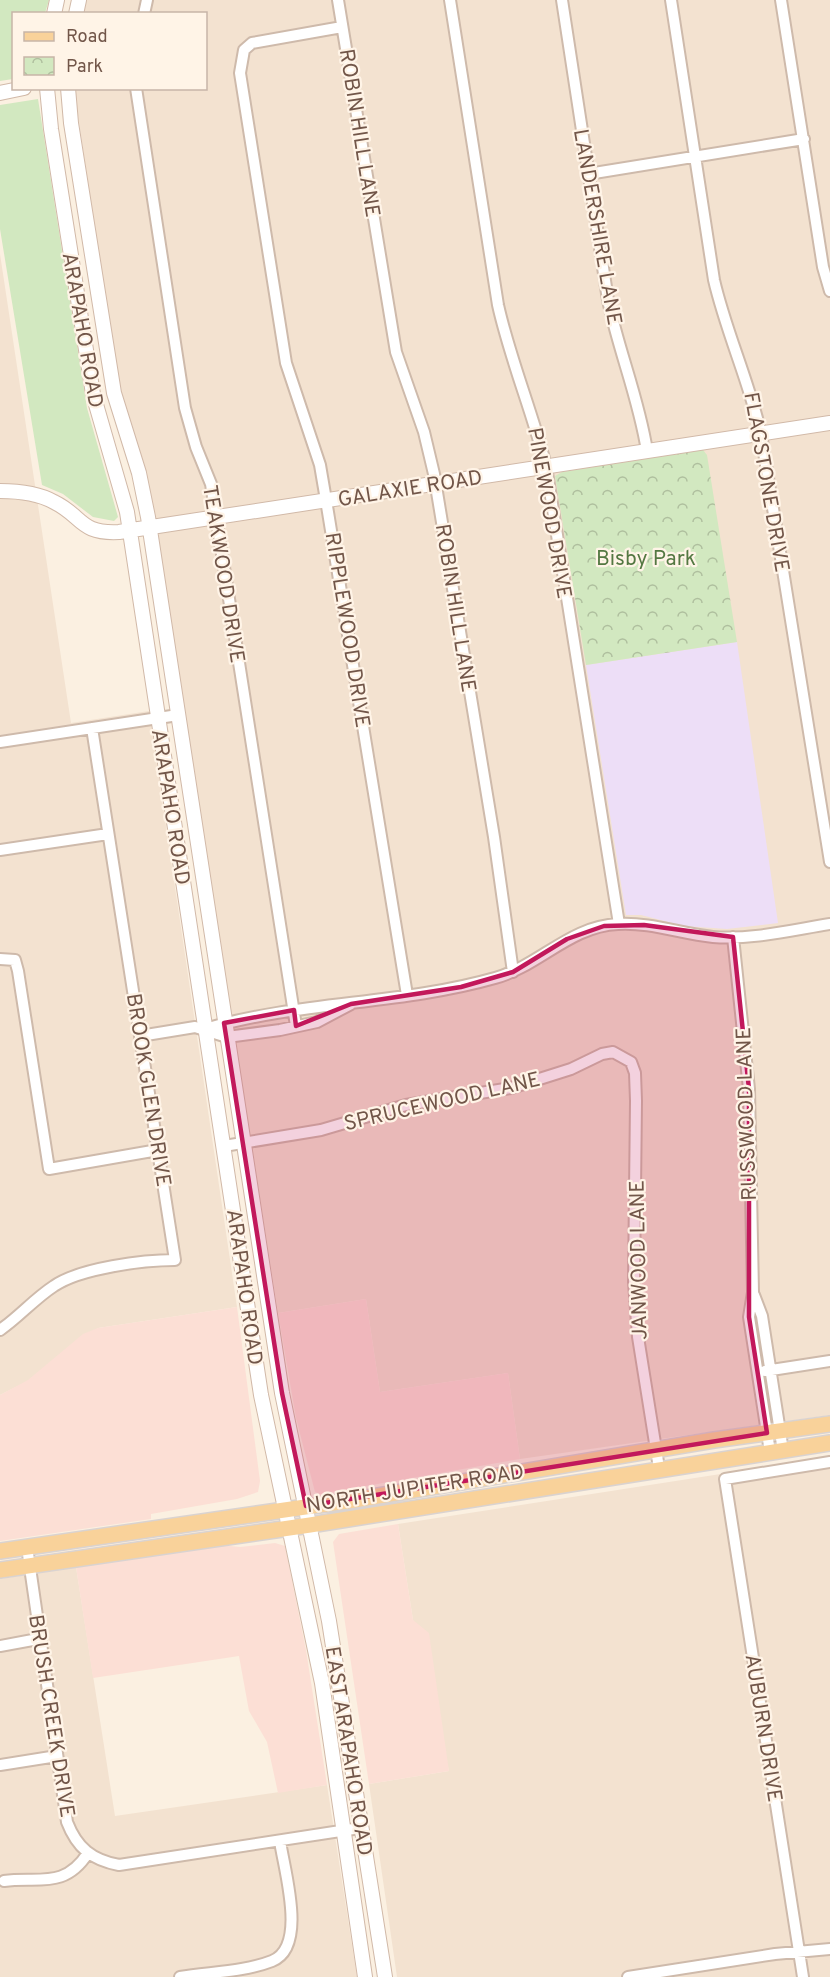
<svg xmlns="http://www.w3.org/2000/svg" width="830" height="1977" viewBox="0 0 830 1977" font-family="Overpass,sans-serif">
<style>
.residential{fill:#f3e2d0}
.commercial{fill:#fcdfd5}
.education{fill:#eddef7}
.grass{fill:#d2e8c0}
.park{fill:url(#park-crowns)}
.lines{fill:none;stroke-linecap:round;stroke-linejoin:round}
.street-casing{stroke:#cebaab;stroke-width:14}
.secondary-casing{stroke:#d1b9a8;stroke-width:16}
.primary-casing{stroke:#dad3d0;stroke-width:18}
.street{stroke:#fff;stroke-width:10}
.secondary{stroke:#fff;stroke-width:14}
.primary{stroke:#f9d29a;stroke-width:15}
.marked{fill:#c2185b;fill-opacity:0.2;stroke:#c2185b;stroke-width:4.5;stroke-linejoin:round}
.labels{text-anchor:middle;stroke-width:4.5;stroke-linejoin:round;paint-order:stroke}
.street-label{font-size:21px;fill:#725649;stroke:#fff4e7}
.park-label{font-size:21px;fill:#547842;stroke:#fff4e7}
</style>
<defs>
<pattern id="park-crowns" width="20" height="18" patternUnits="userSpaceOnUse" patternTransform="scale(1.5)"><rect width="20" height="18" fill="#d2e8c0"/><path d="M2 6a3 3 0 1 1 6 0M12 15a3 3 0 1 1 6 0" fill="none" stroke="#afbf9e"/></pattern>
</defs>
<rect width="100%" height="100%" fill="#fbf0e1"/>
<path class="residential" d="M85 0H830V1415L520 1459 508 1373 380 1392 366 1299 278 1313 151 502 121 400 74 89 206 88V14L82 13Z
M0 254 71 723 149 711 237 1307 98 1328 28 1381 0 1395Z
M830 1457V1977H397L369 1784 449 1771 413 1620 398 1524Z
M76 1567 115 1816 327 1785 357 1977H0V1579Z"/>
<path class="commercial" d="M366 1299 380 1392 508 1373 520 1459 320 1494 315 1492 296 1418 278 1313Z
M237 1307 260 1481 258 1492 237 1499 151 1514V1519L0 1541V1395L28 1380 83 1334 98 1328Z
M398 1524 413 1620 429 1633 449 1771 369 1784 333 1542 339 1534Z
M275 1543 285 1546 306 1650 327 1785 278 1793 267 1742 249 1711 239 1656 93 1678 76 1567 220 1545 240 1547Z"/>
<path class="education" d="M737 642 778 923 727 929 684 926 641 915H626L586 665Z"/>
<path class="grass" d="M0 0H49L45 13 14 14 13 79 0 81Z
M38 99 87 408 118 517 114 521 93 517 63 494 42 485 0 229V105Z"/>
<path class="park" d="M703 450 707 455 737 642 586 665 555 476 562 472Z"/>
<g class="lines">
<g class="street-casing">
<path id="street" d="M338 0 396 352 424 432 434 474 494 837 513 972
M450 0 498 305C510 359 532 411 546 466L619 924
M562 0 608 300C619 352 639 399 647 451
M671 0 714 280C726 332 749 381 761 434L830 862
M781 0 823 267 830 291
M144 14 147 0
M342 27 252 43 244 50 240 73 286 363 320 465 326 500 407 995
M136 88 185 408 196 447 211 484 296 1026
M588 174 804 139
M0 742 178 715
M0 850 108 834
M733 937 749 1089 753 1292 749 1317 770 1452
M0 959 15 960 18 971 49 1169 158 1150
M205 1029C299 1001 400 1005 495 978 539 966 570 926 618 924 651 922 681 934 713 937 752 940 792 930 830 924
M140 1036 195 1027 227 1037 280 1030 317 1022 351 1004
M224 1146 321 1130 406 1105 511 1088 571 1069 602 1054 613 1052 631 1062 635 1073 636 1101 634 1282 638 1337 659 1468
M754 1295 762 1316 783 1451
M0 1330C19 1317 34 1299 54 1286 80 1268 144 1260 175 1260L92 728
M765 1371 830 1361
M27 1547 67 1822C77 1848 92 1860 119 1865L360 1828
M0 1646 38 1639
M0 1765 57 1756
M4 1881C38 1876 64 1890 88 1853
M180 1977C209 1972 244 1972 272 1961 308 1947 284 1870 280 1841
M628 1977 775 1954 830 1949
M803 1977 725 1479 830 1462"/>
</g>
<g class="secondary-casing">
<path id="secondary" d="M54 14 57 0
M76 14 79 0
M47 88 51 129 93 394 127 512 261 1395 322 1683 365 1977
M68 88 71 123 114 393 139 473 148 517 282 1393 329 1621 385 1977
M0 93 24 88
M0 491C18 491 38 493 54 502 83 516 79 534 119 532L830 423"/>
</g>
<g class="primary-casing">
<path id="primary" d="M0 1551 354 1500 714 1440 830 1424
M0 1570 310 1525 830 1443"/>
</g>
<use href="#street" class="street"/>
<use href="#secondary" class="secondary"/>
<use href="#primary" class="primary"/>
</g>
<path class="marked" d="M644 925 733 937 749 1089V1317L767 1433 306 1506 282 1393 224 1023 294 1010 296 1026 351 1004 461 987 513 972 567 939 604 926Z"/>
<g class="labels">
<g class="street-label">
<text transform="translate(360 133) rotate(81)" y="7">ROBIN HILL LANE</text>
<text transform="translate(598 227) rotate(80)" y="7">LANDERSHIRE LANE</text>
<text transform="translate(83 330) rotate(80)" y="7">ARAPAHO ROAD</text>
<text transform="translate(767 482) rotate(80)" y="7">FLAGSTONE DRIVE</text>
<text transform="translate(410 488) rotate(-9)" y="7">GALAXIE ROAD</text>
<text transform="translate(550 513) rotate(80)" y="7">PINEWOOD DRIVE</text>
<text transform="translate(224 574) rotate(81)" y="7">TEAKWOOD DRIVE</text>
<text transform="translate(456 608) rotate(81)" y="7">ROBIN HILL LANE</text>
<text transform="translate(348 630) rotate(81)" y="7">RIPPLEWOOD DRIVE</text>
<text transform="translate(171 807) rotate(81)" y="7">ARAPAHO ROAD</text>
<text transform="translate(149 1090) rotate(81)" y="7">BROOK GLEN DRIVE</text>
<text transform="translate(442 1101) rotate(-13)" y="7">SPRUCEWOOD LANE</text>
<text transform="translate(746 1114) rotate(-92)" y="7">RUSSWOOD LANE</text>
<text transform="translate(638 1260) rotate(-91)" y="7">JANWOOD LANE</text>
<text transform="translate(245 1287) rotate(82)" y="7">ARAPAHO ROAD</text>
<text transform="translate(415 1488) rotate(-9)" y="7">NORTH JUPITER ROAD</text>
<text transform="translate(52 1716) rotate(81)" y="7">BRUSH CREEK DRIVE</text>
<text transform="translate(764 1728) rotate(81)" y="7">AUBURN DRIVE</text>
<text transform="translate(349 1751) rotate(81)" y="7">EAST ARAPAHO ROAD</text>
</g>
<g class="park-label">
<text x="646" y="565">Bisby Park</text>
</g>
</g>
<rect x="12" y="12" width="195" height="78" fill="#fff4e7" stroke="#c7b5a8" stroke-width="1.5"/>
<rect x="24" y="32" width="30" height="9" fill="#f9d29a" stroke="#c7b5a8" stroke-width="1.5"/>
<text x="66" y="42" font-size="18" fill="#725649">Road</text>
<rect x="24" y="57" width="30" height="18" fill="url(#park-crowns)" stroke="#c7b5a8" stroke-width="1.5"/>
<text x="66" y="72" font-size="18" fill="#725649">Park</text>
</svg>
